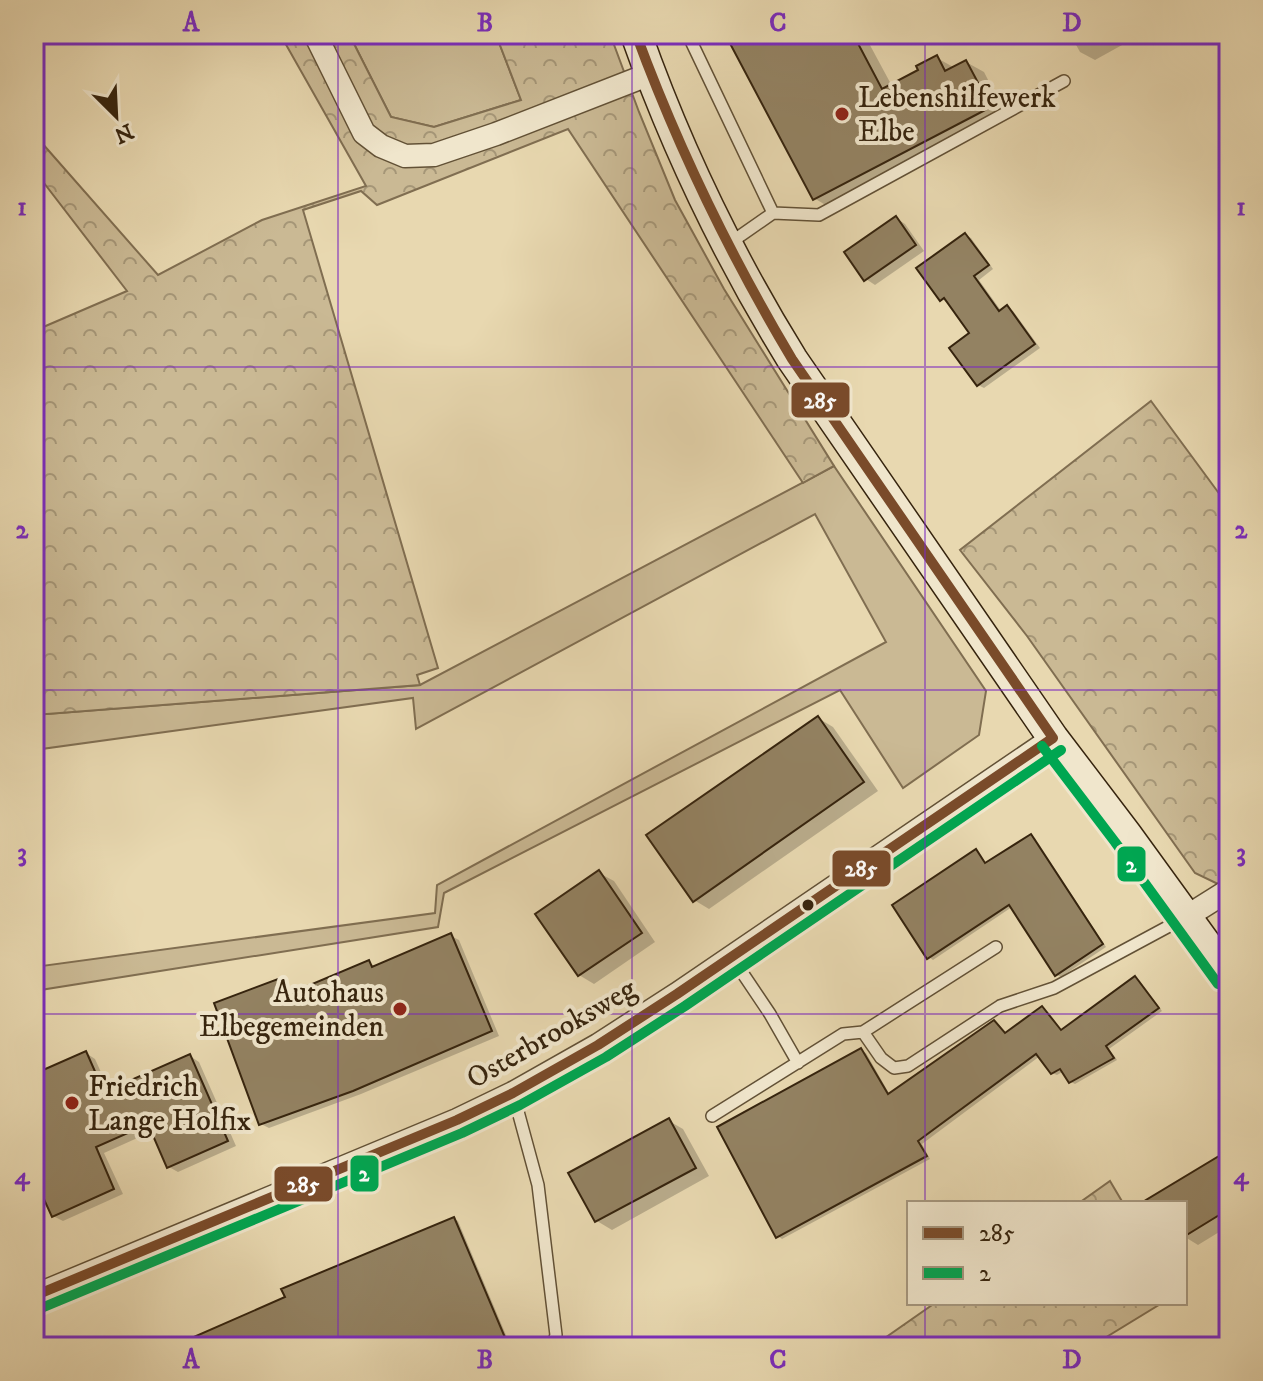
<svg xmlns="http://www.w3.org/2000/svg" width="1263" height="1381" viewBox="0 0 1263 1381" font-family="'IM FELL DW Pica',serif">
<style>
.green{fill:#cab994;stroke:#806e51;stroke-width:2}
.forest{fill:url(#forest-crowns);stroke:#806e51;stroke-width:2}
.shadow{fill:#0003}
.building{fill:#938262;stroke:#36240e;stroke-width:2}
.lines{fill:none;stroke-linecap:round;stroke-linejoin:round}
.lane-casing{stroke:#625136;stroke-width:14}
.street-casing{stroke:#625136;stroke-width:25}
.secondary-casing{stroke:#36240e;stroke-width:33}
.lane{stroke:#f0e6cc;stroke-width:11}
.street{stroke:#f0e6cc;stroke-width:22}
.secondary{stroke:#f0e6cc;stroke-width:30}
.bus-1-casing{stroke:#f0e6cc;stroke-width:16}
.bus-2-casing{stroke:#f0e6cc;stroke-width:16}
.bus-1{stroke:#7a4b2a;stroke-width:10}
.bus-2{stroke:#00a651;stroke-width:10}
.grid{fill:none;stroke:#7b2cbf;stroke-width:2;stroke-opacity:0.55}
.poi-dot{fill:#8f2418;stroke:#f0e6cc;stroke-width:3}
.bus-dot{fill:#36240e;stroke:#f0e6cc;stroke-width:3}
.labels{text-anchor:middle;stroke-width:8;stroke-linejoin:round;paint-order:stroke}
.poi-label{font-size:30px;fill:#36240e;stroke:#f0e6cc;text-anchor:start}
.street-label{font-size:30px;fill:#36240e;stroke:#f0e6cc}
.line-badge{stroke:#f0e6cc;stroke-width:3}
.badge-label{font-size:22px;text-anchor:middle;font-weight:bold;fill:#fff}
.neatline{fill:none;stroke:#7b2cbf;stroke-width:3}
.grid-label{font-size:26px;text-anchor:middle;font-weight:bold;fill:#7b2cbf}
</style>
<defs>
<pattern id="forest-crowns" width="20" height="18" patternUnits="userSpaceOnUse" patternTransform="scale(2)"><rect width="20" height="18" fill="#cab994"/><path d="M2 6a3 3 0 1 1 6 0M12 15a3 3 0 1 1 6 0" fill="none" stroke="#a59677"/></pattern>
</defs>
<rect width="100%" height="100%" fill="#e8d8b0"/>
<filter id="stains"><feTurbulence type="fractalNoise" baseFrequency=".0025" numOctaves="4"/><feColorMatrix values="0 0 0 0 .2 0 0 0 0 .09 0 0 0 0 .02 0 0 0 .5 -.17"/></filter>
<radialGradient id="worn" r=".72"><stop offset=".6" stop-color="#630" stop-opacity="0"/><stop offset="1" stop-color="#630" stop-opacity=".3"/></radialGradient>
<path class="green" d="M349 34H521L498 40 521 100 434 127 391 117Z
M834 466 986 691 979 735 903 788 840 690 444 893 438 927 34 991V967L435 913 437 885 886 642 815 514 416 729 413 698 34 750V715L420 685Z"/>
<path class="forest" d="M280 34H349L391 117 434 127 521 100 498 40 521 34H610L639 112 675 200 724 289 834 466 803 483 568 129 377 205 361 191 303 210 438 668 417 675 420 685 34 715V331L127 291 34 170V134L158 275 262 220 366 186Z
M1151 401 1229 507V876L1218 884 1195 873 1027 636 960 550Z
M1110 1181 1123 1203H1079Z
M935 1303H1162L1090 1347H872Z"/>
<path class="shadow" d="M727 34H864L892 86 921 71 937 58 955 68 966 62 984 72 1007 117 832 209 814 198Z
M1070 34H1142L1095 60 1080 52Z
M896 218 905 224 924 251 875 285 866 279Z
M965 235 971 238 993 269 979 280 1002 312 1007 308 1013 311 1040 348 984 388 978 385 972 333 948 303 942 299Z
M818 718 833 727 878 791 709 909 694 900Z
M1031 836 1035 838 1106 947 1061 977 1057 975 1012 907 933 960 929 957 976 852 980 854 987 865Z
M599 873 614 881 655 942 594 984 579 975Z
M451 936 459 940 499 1036 361 1094 269 1128 261 1124 278 981 286 986 290 996 369 963 377 967Z
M1136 978 1140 981 1162 1011 1109 1049 1117 1060 1075 1084 1071 1082 1064 1071 1057 1075 1052 1073 1040 1056 922 1144 930 1159 782 1239 778 1236 861 1051 866 1053 890 1095 995 1022 999 1025 1007 1035 1042 1008 1046 1011 1063 1032Z
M86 1053 95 1059 110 1092 190 1056 199 1062 236 1146 178 1172 169 1167 153 1131 104 1153 123 1194 63 1221 53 1216 48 1204 34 1210V1057L40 1060 45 1072Z
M669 1121 683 1129 709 1176 612 1230 597 1221 571 1174Z
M1229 1153V1226L1198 1245 1185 1237V1203H1163Z
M454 1219 458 1221 511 1347H176L287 1298Z"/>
<path class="building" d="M725 34H853L882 89 918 70 916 66 937 55 945 71 966 60 991 107 813 200Z
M896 216 916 245 864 281 844 252Z
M965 233 989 265 974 276 999 311 1007 305 1035 344 977 386 949 348 969 333 944 298 940 301 916 268Z
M818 716 864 782 693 902 646 835Z
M1031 834 1103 944 1055 976 1009 905 927 959 892 905 976 849 985 863Z
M599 870 642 933 578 976 535 914Z
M451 933 492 1031 353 1091 259 1125 214 1003 278 979 284 996 369 960 372 967Z
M1135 976 1159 1008 1106 1046 1114 1058 1069 1083 1060 1069 1051 1074 1036 1054 918 1141 927 1156 776 1238 717 1127 861 1048 888 1094 994 1020 1005 1033 1042 1006 1061 1030Z
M86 1051 104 1092 190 1054 228 1141 167 1168 148 1124 96 1147 114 1189 52 1217 43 1197 34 1201V1074Z
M669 1118 696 1168 595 1222 568 1173Z
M1229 1150V1209L1185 1236V1203H1141Z
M454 1217 509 1347H171L285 1297 281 1289Z"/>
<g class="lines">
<g class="lane-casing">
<path id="lane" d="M664 34 690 39 773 213 730 243
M773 213 819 215 1064 81
M731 956 770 1014 798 1063
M863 1032 881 1058 894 1068 908 1066 1000 1006 1054 988 1186 917
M513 1093 538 1185 556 1335 552 1347
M712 1116 843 1034 863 1032 996 947"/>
</g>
<g class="street-casing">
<path id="street" d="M315 34 364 133 381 146 405 156 434 155 496 134 650 74
M1186 917 1229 890
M34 1296 457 1120 513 1093 598 1045 677 994 1053 738"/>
</g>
<g class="secondary-casing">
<path id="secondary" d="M636 34C676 147 729 257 792 359L1053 738 1126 834 1229 976"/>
</g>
<use href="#lane" class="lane"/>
<use href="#street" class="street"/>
<use href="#secondary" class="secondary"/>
<g class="bus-1-casing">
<path id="bus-1" d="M636 34C678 148 730 255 792 359L1053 738
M34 1296 457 1120 513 1093 598 1045 677 994 1053 738"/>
</g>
<g class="bus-2-casing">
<path id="bus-2" d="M1042 746 1115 842 1218 984
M39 1309 462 1133 520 1105 606 1057 685 1006 1061 750"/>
</g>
<use href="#bus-1" class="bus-1"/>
<use href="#bus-2" class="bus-2"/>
</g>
<path class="grid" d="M338 34V1347M632 34V1347M925 34V1203M34 367H1229M34 690H1229M34 1014H1229M925 1303V1347"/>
<g class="poi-dot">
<circle cx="842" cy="114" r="8"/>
<circle cx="400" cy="1009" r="8"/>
<circle cx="72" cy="1103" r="8"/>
</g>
<circle class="bus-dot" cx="808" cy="905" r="7"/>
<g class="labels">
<g class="poi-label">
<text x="858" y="107">Lebenshilfewerk<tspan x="858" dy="34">Elbe</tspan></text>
<text x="384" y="1002" text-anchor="end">Autohaus<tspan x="384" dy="34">Elbegemeinden</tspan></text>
<text x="88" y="1096">Friedrich<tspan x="88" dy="34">Lange Holfix</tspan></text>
</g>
<g class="street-label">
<text transform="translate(551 1033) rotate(-30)" y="10">Osterbrooksweg</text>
</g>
</g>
<g class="line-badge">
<rect x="790" y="381" width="61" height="38" rx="8" fill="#7a4b2a"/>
<rect x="1116" y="845" width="31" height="38" rx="8" fill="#00a651"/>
<rect x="831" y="849" width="61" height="39" rx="8" fill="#7a4b2a"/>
<rect x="349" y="1154" width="31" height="39" rx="8" fill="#00a651"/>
<rect x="273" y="1165" width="61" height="38" rx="8" fill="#7a4b2a"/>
</g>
<g class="badge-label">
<text x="820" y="408">285</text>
<text x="1131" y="872">2</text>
<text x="861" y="876">285</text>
<text x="364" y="1181">2</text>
<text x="303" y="1192">285</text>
</g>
<rect width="1263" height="1381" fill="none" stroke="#e8d8b0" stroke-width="88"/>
<rect x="907" y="1201" width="280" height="104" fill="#f0e6cc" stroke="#a69880" stroke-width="2"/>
<rect x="923" y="1227" width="40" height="12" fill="#7a4b2a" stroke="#a69880" stroke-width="2"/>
<text x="979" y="1241" font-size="24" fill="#36240e">285</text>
<rect x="923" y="1267" width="40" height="12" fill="#00a651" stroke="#a69880" stroke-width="2"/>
<text x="979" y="1281" font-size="24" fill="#36240e">2</text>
<g transform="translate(116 116) rotate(156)" stroke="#f0e6cc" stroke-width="6" paint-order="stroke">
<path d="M0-6L14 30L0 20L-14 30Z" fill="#36240e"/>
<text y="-12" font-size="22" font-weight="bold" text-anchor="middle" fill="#36240e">N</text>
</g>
<rect x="44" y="44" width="1175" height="1293" class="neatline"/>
<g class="grid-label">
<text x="191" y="31">A</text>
<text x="485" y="31">B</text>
<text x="778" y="31">C</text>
<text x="1072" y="31">D</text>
<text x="22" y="215">1</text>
<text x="1241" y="215">1</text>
<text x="22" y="538">2</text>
<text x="1241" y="538">2</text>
<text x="22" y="861">3</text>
<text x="1241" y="861">3</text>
<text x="22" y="1184">4</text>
<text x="1241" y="1184">4</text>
<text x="191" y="1368">A</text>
<text x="485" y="1368">B</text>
<text x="778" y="1368">C</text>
<text x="1072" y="1368">D</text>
</g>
<rect width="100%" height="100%" filter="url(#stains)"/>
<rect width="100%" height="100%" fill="url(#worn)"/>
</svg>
